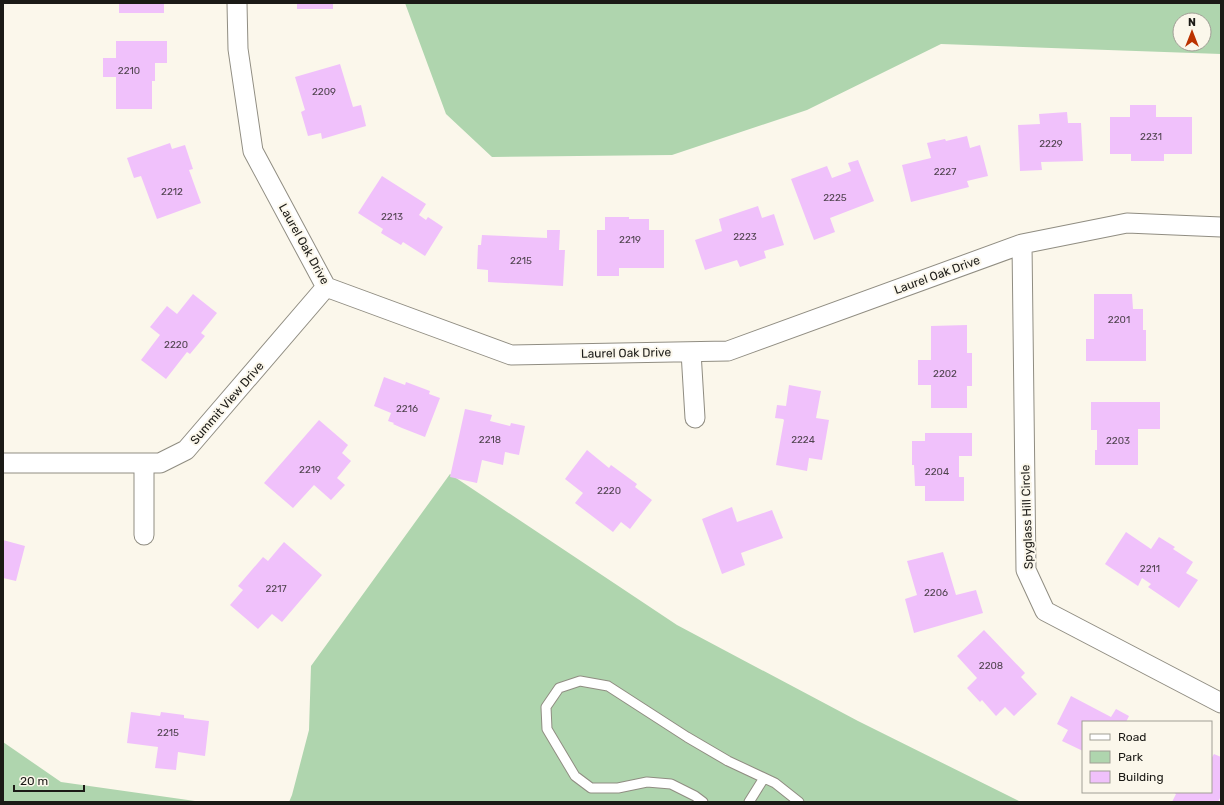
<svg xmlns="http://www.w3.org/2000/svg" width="1224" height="805" viewBox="0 0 1224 805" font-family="Rubik,sans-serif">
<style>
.green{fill:#afd5ae;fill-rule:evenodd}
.building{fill:#f0c1fb}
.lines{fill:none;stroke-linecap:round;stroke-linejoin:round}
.service-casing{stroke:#908d82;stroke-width:11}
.minor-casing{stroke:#908d82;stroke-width:21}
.service{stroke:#fff;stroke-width:9}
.minor{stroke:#fff;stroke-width:19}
.labels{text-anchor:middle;stroke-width:4;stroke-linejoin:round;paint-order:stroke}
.number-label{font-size:10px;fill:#50444f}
.street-label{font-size:12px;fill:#1b1a16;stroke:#fbf7eb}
</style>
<rect width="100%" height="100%" fill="#fbf7eb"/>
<path class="green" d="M405 3H1221V54L941 44 807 110 672 155 492 157 446 114ZM1180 20H1204V44H1180Z
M450 474 677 625 858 721 1021 802H289L292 795 309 730 311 666Z
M3 742 61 782 202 802H3Z"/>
<path class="building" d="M119 3H164V13H119Z
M297 3H333V9H297Z
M116 41H167V63H155V81H152V109H116V77H103V58H116Z
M340 64 353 107 361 105 366 126 322 139 321 133 308 136 301 112 305 110 295 77Z
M1130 105H1156V117H1192V154H1164V161H1131V154H1110V117H1130Z
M1067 112 1068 123H1081L1083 161 1041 162 1042 170 1020 171 1018 125 1040 124 1039 114Z
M967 136 970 148 980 145 988 176 967 181 969 187 911 202 902 165 931 158 927 143 945 139 946 141Z
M170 143 172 149 185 145 193 169 189 170 201 203 157 219 141 176 134 178 127 158Z
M858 160 874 201 830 218 835 232 814 240 791 179 827 166 832 178 851 171 848 163Z
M382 176 426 204 419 215 426 220 428 217 443 227 425 256 403 242 401 245 381 233 383 229 358 213Z
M758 206 762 218 774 214 784 245 764 251 766 258 740 267 737 260 705 270 695 240 722 231 719 219Z
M605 217H629V219H649V230H664V268H619V276H597V230H605Z
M547 230H560L559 250H565L563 286 488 282V270L477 269 478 245H481L482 235 547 238Z
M193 294 217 313 201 333 205 336 190 354 187 352 166 379 141 360 160 335 150 327 167 306 177 314Z
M1094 294H1132L1133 309H1143V330H1146V361H1086V339H1094Z
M967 325V353H972V386H967V408H931V385H918V360H931V326Z
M384 377 405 385 406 382 430 391 429 394 440 398 425 437 402 428 393 424 394 423 388 421 391 413 374 406Z
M789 385 821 391 816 418 829 420 822 460 809 458 807 471 776 465 784 420 783 419 775 418 777 405 786 406Z
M1091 402H1160V429H1138V465H1095V450H1097V430H1091Z
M465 409 492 415 490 421 510 426 511 423 525 426 519 455 505 452 503 465 482 460 477 483 450 477Z
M319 420 348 445 342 453 351 461 337 478 345 485 331 500 314 485 293 508 264 483Z
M925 433H972V456H959V477H964V501H925V486H915L914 465H912V441H925Z
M587 450 609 468 611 465 637 484 635 487 652 500 630 529 621 522 613 532 575 503 583 493 565 479Z
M732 507 737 522 772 510 783 538 741 553 745 565 722 574 702 519Z
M1126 532 1151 549 1159 537 1175 547 1173 549 1193 562 1186 573 1198 580 1179 608 1148 587 1151 584 1142 578 1138 586 1105 564Z
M3 540 25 546 16 581 3 578Z
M284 542 322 575 282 622 272 614 258 629 230 605 243 590 238 586 263 557 268 561Z
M943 552 956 595 976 590 983 613 914 633 905 599 917 595 907 561Z
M984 630 1025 673 1021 677 1037 694 1014 716 1005 707 996 716 982 700 980 702 967 688 977 678 957 656Z
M1071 696 1111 717 1116 709 1129 716 1126 722H1083V751L1062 741 1068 730 1057 724Z
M131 712 160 716 161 712 184 715V718L209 721 205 756 178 752 176 770 155 768 158 747 127 743Z
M1214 754 1221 757V796L1218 802H1172L1176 794 1173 792H1211V759Z"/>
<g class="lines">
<g class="service-casing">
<path id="service" d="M703 802 695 796 671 784 647 782 618 788H591L575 776 547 729 546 707 559 688 580 681 608 686 687 737 728 761 775 783 799 802
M749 802 764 778"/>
</g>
<g class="minor-casing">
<path id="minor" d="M237 3 238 49 253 151 326 287 511 355 728 351 1022 244 1127 223 1221 227
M1022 244 1026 570 1045 611 1221 703
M691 352 695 418
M3 463H160L186 450 326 287
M144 535V463"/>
</g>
<use href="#service" class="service"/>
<use href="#minor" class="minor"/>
</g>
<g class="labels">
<g class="number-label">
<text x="129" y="74">2210</text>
<text x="324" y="95">2209</text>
<text x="1151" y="140">2231</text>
<text x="1051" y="147">2229</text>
<text x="945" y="175">2227</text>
<text x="172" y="195">2212</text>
<text x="835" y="201">2225</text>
<text x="392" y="220">2213</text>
<text x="745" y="240">2223</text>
<text x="630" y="243">2219</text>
<text x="521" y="264">2215</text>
<text x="1119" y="323">2201</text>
<text x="176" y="348">2220</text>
<text x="945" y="377">2202</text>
<text x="407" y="412">2216</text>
<text x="490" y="443">2218</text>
<text x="803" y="443">2224</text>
<text x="1118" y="444">2203</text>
<text x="310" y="473">2219</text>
<text x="937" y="475">2204</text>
<text x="609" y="494">2220</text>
<text x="1150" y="572">2211</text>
<text x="276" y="592">2217</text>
<text x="936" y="596">2206</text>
<text x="991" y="669">2208</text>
<text x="168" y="736">2215</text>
</g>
<g class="street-label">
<text transform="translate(304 244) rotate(61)" y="4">Laurel Oak Drive</text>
<text transform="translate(937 275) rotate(-20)" y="4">Laurel Oak Drive</text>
<text transform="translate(626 353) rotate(-1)" y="4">Laurel Oak Drive</text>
<text transform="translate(227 403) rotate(-49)" y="4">Summit View Drive</text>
<text transform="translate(1027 517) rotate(-92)" y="4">Spyglass Hill Circle</text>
</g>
</g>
<rect width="1224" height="805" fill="none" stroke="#1b1a16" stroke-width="8"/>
<rect x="1082" y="721" width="130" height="72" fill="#fbf7eb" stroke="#a19f96"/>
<rect x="1090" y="734" width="20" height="6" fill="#ffffff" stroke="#a19f96"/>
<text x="1118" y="741" font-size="12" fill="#1b1a16">Road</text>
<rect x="1090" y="751" width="20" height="12" fill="#afd5ae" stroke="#a19f96"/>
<text x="1118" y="761" font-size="12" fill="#1b1a16">Park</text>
<rect x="1090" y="771" width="20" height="12" fill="#f0c1fb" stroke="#a19f96"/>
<text x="1118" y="781" font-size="12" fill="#1b1a16">Building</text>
<g transform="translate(1192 32)"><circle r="19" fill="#fbf7eb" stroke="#a19f96"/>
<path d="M0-3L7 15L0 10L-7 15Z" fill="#bb3200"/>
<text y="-6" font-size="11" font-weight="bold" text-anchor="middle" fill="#1b1a16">N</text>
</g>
<path d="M14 785v6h70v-6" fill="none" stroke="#1b1a16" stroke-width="2"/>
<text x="20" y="785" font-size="12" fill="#1b1a16" stroke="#fbf7eb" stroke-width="3" paint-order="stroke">20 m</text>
</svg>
